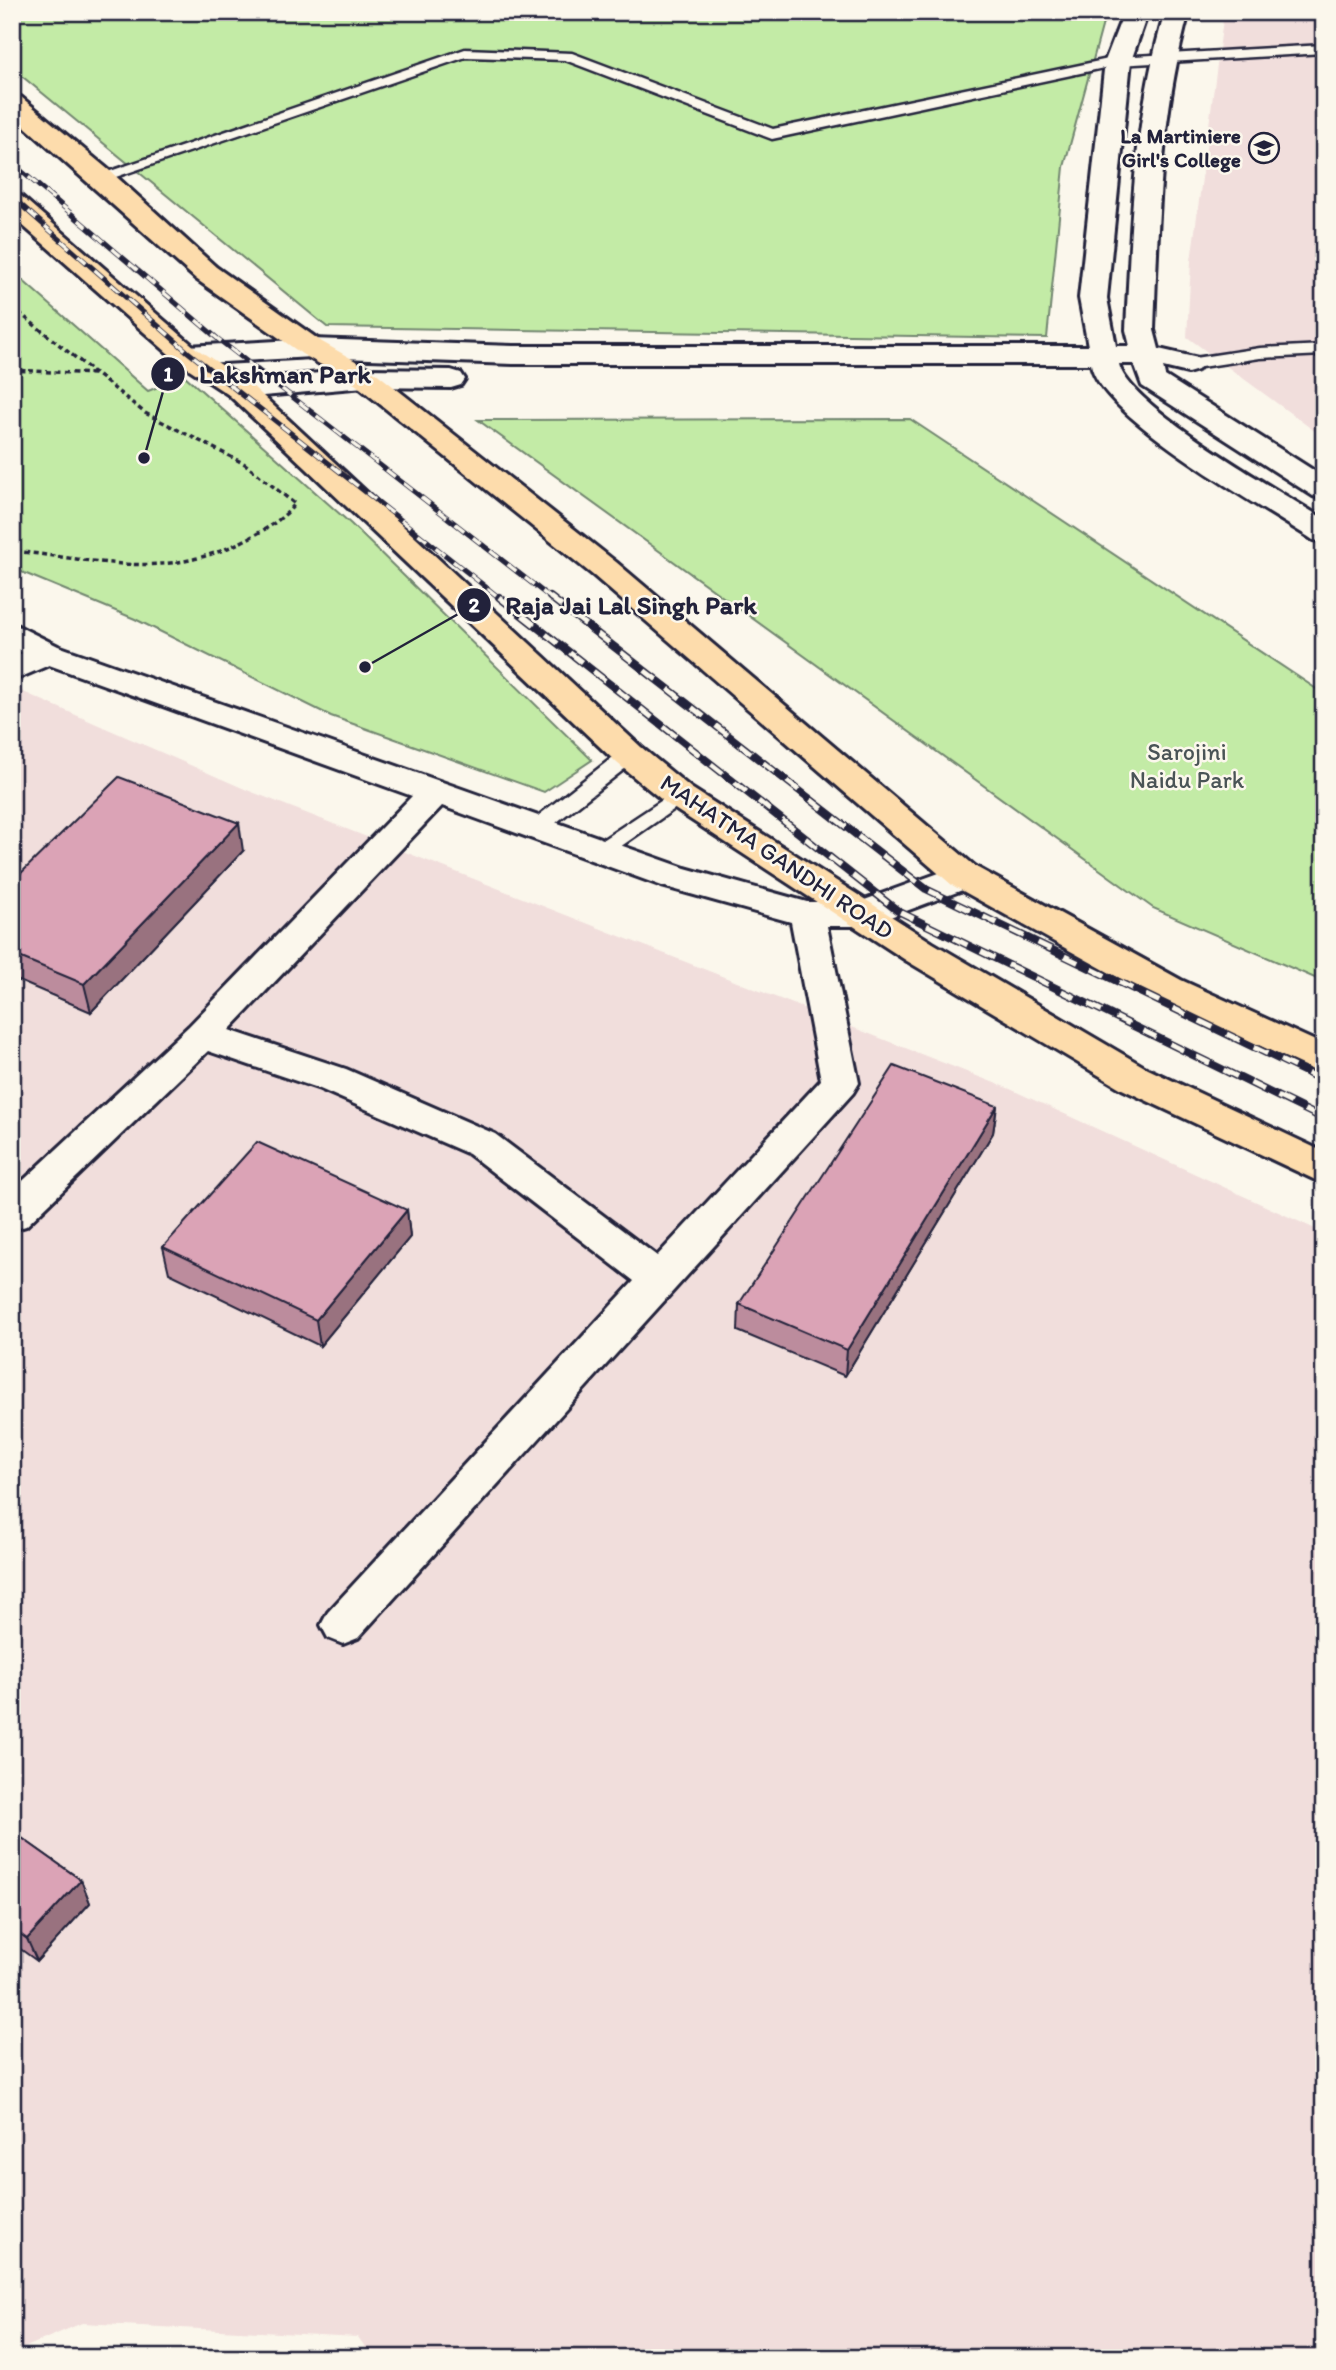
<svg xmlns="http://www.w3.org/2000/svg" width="1336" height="2370" viewBox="0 0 1336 2370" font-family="Itim,sans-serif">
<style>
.built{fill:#f1dedc}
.green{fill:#c3eba6;stroke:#728670;stroke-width:2}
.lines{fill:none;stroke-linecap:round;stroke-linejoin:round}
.service-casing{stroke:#22223b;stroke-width:5}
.minor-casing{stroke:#22223b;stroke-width:6}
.tertiary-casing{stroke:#22223b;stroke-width:6}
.primary-casing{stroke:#22223b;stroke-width:6}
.path{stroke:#22223b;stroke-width:3.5;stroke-dasharray:5 3.5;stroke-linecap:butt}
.service{fill:#fbf7ec;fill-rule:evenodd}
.minor{fill:#fbf7ec;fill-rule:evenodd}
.tertiary{fill:#fbf7ec;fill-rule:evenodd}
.primary{fill:#fddcac;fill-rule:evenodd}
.rail-far1-casing{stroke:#22223b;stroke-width:5}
.rail-casing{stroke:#22223b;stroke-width:8}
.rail-far1{stroke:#fbf7ec;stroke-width:3.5;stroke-dasharray:11;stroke-linecap:butt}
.rail{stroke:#fbf7ec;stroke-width:5;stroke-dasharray:15;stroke-linecap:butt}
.wall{fill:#bc8c9d;stroke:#22223b;stroke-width:2}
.shaded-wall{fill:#99727f;stroke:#22223b;stroke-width:2}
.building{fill:#dba3b6;stroke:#22223b;stroke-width:2}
.labels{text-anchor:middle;stroke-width:5;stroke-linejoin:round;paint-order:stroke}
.far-poi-label{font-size:21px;font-weight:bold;fill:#22223b;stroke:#fbf7ec;text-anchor:end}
.park-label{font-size:24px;fill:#4a5456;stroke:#fbf7ec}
.street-label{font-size:24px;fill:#22223b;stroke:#fbf7ec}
.leader{fill:none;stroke:#22223b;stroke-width:2.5}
.callout-dot{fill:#22223b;stroke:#fbf7ec;stroke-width:2.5}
.mark-label{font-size:21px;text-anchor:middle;font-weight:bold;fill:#fff}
.callout-label{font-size:26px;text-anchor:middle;font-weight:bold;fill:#22223b;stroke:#fbf7ec;stroke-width:5;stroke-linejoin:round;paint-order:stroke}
</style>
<rect width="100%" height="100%" fill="#fbf7ec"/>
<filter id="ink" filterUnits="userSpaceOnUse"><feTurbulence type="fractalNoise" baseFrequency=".0143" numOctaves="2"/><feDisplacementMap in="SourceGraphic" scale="14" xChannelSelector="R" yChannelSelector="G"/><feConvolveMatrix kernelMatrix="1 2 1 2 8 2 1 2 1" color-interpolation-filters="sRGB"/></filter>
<g filter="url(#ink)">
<g class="built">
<path d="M1224,12H1324V438L1187,337L1191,261Z"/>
<path d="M12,687L247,790L1010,1089L1324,1233V2358H373L358,2337L82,2323L12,2353Z"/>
</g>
<g class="green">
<path d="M12,12H1106L1064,167L1047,338L327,327L12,68Z"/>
<path d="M12,271L148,391L185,376L351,524L592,760L544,792L331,716L135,619L12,568Z"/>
<path d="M910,419L1324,694V982L1153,908L478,420Z"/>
</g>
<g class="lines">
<g class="service-casing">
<g id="service">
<path d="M1324,45V53L1118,65L772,139L565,60L466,57L107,180L101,182L93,177L465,49L572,53L773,129L1118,57Z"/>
<path d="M1324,345V355L1260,358L1188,369L1180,364L1188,359L1260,348Z"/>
<path d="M629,748L636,750L639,755L636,760L543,833H529L526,828L529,823L622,750Z"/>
<path d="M679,789L689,796L686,801L607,856H593L590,851L593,846Z"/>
</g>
</g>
<g class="minor-casing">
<path id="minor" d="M12,623L58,646L685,868L807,902H859L964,864L976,867L981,876L976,885L874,923L862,926H827L859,1083L853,1093L358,1638L343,1644L328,1638L321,1625L328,1612L634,1281L469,1154L320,1089L208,1051L26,1226L12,1230V1191L189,1026L412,796L49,665L12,681V658L22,653L12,647ZM442,806L662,886L791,922L821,1080L657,1256L495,1134L346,1069L229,1030Z"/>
</g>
<g class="tertiary-casing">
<g id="tertiary">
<path d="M1124,12H1148L1131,61L1107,298L1116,346H1130L1126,330C1131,222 1134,116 1165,12H1189C1160,116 1158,223 1154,330L1159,349L1198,358L1202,364L1198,370L1188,373L1163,367L1165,376L1324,477V499L1313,496L1142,386L1134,364H1119C1127,406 1283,493 1324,519V542L1313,540C1264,508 1100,417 1091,364H513L312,357L187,364L177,361L173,355L177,349L187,346L312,339L513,346H1088L1079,298L1105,61Z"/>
<path d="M365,369L451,370L461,373L465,379L461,385L451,388L365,387L239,398L229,395L224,389L229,383L239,380Z"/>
</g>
</g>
<g class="primary-casing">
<g id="primary">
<path d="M12,94L21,97L110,171L216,267L322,342L375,372L616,562L976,867L1181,980L1324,1045V1075L1155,998L952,885L594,576L355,384L302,354L196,279L12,115Z"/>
<path d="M12,194L21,196L197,349L249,383L641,747L691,788L933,943L1148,1069L1324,1152V1184L1122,1089L907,961L667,804L617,763L229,395L177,361L12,216Z"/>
</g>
</g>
<g class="path">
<path d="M12,307L145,413L245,464L295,504C281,521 263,531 243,541C165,580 104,561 22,552L12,547"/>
<path d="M12,370L95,374"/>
</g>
<use href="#service" class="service"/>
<use href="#minor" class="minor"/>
<use href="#tertiary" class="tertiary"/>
<use href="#primary" class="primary"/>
<g class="rail-far1-casing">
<g id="rail-far1">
<path d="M12,163L218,339L552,599"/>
<path d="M12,197L188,352L501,599"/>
</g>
</g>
<g class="rail-casing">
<g id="rail">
<path d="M499,597L898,911L1324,1119"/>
<path d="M550,597L926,889L1324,1081"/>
</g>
</g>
<use href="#rail-far1" class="rail-far1"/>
<use href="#rail" class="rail"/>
</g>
<g class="wall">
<path d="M364,12H632L466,17Z"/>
<path d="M243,851L91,1012L12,978V882Z"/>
<path d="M997,1106L993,1133L845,1376L738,1331L739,1304Z"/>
<path d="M407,1210L410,1237L320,1346L169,1273L163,1247Z"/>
<path d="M12,1831L81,1880L90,1903L37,1961L12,1943Z"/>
</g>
<g class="shaded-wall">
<path d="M239,823L243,851L91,1012L84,984Z"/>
<path d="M997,1106L993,1133L845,1376L847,1350Z"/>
<path d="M407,1210L410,1237L320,1346L316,1320Z"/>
<path d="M81,1880L90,1903L37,1961L27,1939Z"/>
</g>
<g class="building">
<path d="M119,777L239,823L84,984L12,954V882Z"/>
<path d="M894,1066L997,1106L847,1350L739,1304Z"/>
<path d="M257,1142L407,1210L316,1320L163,1247Z"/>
<path d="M12,1831L81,1880L27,1939L12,1928Z"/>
</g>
</g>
<defs>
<g id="school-ring" transform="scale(1.575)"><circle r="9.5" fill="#fbf7ec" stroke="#22223b" stroke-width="1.5"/><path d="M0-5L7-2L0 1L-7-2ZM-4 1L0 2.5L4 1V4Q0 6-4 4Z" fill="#22223b"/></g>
</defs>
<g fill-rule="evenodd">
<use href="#school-ring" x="1264" y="148"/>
</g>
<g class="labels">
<g class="far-poi-label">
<text x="1241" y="143">La Martiniere<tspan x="1241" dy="24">Girl's College</tspan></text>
</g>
<g class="park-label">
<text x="1187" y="760">Sarojini<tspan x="1187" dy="28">Naidu Park</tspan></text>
</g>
<g class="street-label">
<text transform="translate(777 857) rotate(34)" y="8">MAHATMA GANDHI ROAD</text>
</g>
</g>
<path class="leader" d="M144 458L168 374M365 667L474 605"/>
<g class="callout-dot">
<circle cx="144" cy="458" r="7"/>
<circle cx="365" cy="667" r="7"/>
<circle cx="168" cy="374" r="18"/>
<circle cx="474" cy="605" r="18"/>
</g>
<g class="mark-label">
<text x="168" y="381">1</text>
<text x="474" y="612">2</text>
</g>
<g class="callout-label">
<text x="285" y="383">Lakshman Park</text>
<text x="631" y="614">Raja Jai Lal Singh Park</text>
</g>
<rect width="1336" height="2370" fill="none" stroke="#fbf7ec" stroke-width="42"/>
<rect x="21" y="21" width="1294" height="2328" fill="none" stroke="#22223b" stroke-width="2.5" filter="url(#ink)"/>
</svg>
